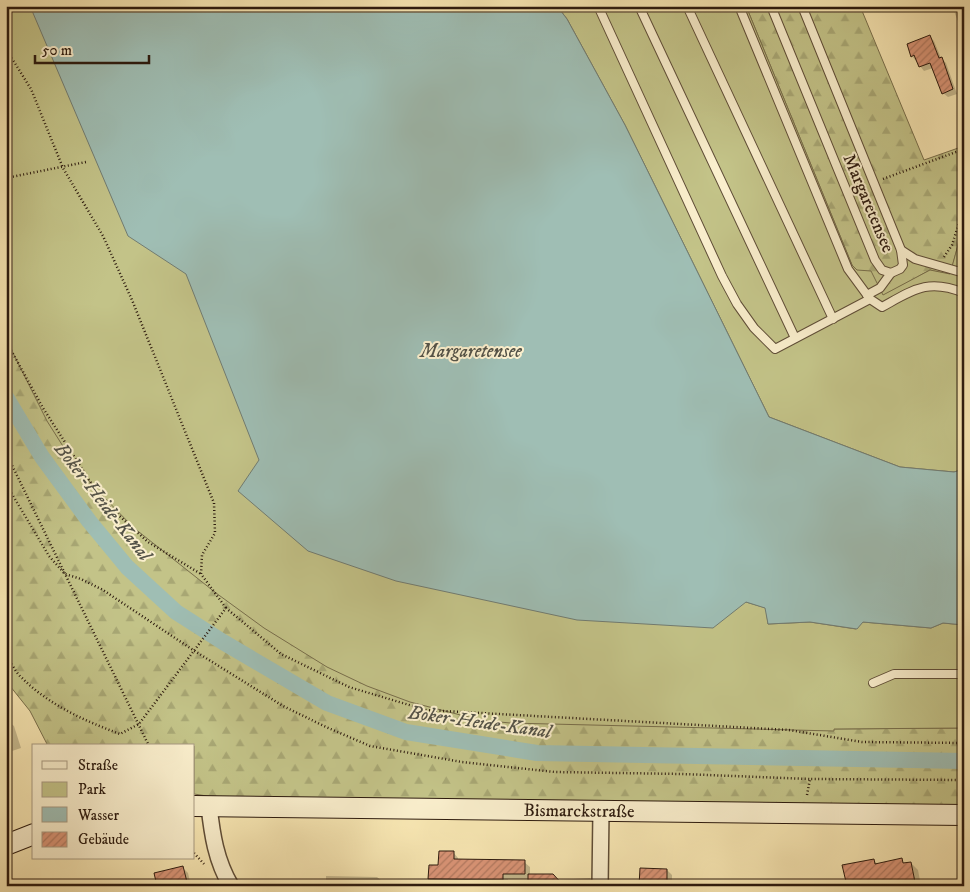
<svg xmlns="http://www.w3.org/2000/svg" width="970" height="892" viewBox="0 0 970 892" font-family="'IM FELL DW Pica',serif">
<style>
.forest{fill:url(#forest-firs);stroke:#786e4b}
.park{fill:#c3c388;stroke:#786e4b}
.water{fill:#9fbeb4;stroke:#717c72}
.shadow{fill:#0003}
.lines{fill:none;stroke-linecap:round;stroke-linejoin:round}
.canal{stroke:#9fbeb4;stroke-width:16}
.building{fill:url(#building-hatch);stroke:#2c1a0e}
.service-casing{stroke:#5f4d37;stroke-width:10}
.minor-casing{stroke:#5f4d37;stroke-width:18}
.secondary-casing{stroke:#2c1a0e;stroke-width:22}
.path{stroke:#2c1a0e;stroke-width:2.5;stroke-dasharray:1 2.5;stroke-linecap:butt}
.service{stroke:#faefcd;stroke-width:8}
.minor{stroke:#faefcd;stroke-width:15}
.secondary{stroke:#faefcd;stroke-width:20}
.labels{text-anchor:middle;stroke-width:4;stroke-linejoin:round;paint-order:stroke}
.street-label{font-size:18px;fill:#2c1a0e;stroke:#faefcd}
.water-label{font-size:19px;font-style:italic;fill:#545348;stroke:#faefcd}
</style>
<defs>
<pattern id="forest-firs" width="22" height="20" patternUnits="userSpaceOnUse" patternTransform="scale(1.25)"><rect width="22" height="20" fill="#c3c388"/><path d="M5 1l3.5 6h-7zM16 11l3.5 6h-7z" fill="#a8a774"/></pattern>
<pattern id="building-hatch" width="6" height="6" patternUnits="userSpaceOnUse" patternTransform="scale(1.25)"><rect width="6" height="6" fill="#da9577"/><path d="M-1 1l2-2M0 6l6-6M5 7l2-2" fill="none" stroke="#b17960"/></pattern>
</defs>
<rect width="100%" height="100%" fill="#f7e6b2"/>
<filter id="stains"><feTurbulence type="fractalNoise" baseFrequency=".004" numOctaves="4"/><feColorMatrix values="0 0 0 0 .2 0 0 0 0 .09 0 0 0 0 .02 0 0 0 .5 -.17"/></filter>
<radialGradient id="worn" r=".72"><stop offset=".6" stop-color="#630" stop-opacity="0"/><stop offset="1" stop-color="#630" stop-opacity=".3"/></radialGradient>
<g class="forest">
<path d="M6,6H30L824,729L964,728V809L220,798L194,794V746H48L30,711L6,681Z"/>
<path d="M746,6H860L924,160L964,146V223L950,275L930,270L883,296L852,265Z"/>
</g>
<g class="park">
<path d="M6,6H118L746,602L766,608L768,624L810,622L856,629L863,622L931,628L943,623L964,625V728L834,729V731L510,723L480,720L410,702L367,686L327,667L264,628L216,593L134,528L94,487L66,451L47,421L6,339Z"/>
<path d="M557,6H746L852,265L857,270L871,271L883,295L930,270L950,274L964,223V469L954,472L900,467L769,417L625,125L567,19Z"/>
</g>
<path class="water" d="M30,6H557L567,19L625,125L769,417L900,467L954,472L964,469V625L943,623L931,628L863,622L857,629L810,622L768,624L765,608L746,602L713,628L577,620L396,581L308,551L238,491L259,460L186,274L128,236Z"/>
<g class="shadow">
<path d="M952,6H964V32L961,29Z"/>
<path d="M930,37L934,41L941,58L946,63L957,94L948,97L943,93L933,68L924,71L912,56Z"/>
<path d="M6,720L14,726L21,748L6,753Z"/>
<path d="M453,852L458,858V860L524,862L530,867V875L556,880L590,878L595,883V886H529V879H508V885L435,884L429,879Z"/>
<path d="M874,860L878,865L901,860L905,864L911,863L918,870L921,886H848Z"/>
<path d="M183,868L188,873L191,886H158Z"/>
<path d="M667,870L672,875V886H640Z"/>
<path d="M326,876L377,877L382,881V886H326Z"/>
<path d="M289,880H309L315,886H289Z"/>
</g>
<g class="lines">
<path class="canal" d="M6,397L42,457L89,521L127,567L176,612L223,642L327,703L406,732L537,753L964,761"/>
</g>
<g class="building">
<path d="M930,35L939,58L942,57L953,89L942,94L930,63L919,67L914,55L911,57L907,44Z"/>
<path d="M439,851H454V859L525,860V874H503V880L428,879L429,865H438Z"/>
<path d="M902,858L903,863L911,862L915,882L895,886H847L842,865L874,859L875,864Z"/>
<path d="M183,866L188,886H157L154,873Z"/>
<path d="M640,868L667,869V886H639Z"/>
<path d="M528,874H553L564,886H528Z"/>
</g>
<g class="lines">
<g class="service-casing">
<g id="service">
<path d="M598,6L722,276L737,304L754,328L775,349L870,299L882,307C913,290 928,278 964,293"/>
<path d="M639,6L795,338"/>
<path d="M687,6L833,319"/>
<path d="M739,6L848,269L870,299"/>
<path d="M771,6L875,260L882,270L891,273L900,269L903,265L901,250L802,6"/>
<path d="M901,250L915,259L964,273"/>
<path d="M867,295L880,288L891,273"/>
<path d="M873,683L894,674H964"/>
</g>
</g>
<g class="minor-casing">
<g id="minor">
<path d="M209,806C212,834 216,861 231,886"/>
<path d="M600,886L601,811"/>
</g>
</g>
<g class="secondary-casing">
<g id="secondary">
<path id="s1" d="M194,806L964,815"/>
<path d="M6,845L34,834"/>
</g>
</g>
<g class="path">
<path d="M6,49L31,89L63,168L103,236L132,300L214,503L215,533L202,555L201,574L226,608"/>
<path d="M6,178L86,162"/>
<path d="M883,179L964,149"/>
<path d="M944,257L952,245L964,207"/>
<path d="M6,341L43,408L102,500L148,542L201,574"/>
<path d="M6,453L149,746"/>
<path d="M6,484L49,556L65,574L81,579L103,590L193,650L283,706L326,727L370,746L462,762L555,772L682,774L810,779"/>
<path d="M6,655C11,662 15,672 22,678C49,705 85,721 120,734L139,724L226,608L281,654L349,687L426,710L789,730L862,742L964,743"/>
<path d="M807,795L810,779L964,780"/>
<path d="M194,853L204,864"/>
</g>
<use href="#service" class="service"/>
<use href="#minor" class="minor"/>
<use href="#secondary" class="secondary"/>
</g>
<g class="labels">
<g class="street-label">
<text transform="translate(869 203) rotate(67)" y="6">Margaretensee</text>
<text dy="6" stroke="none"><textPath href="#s1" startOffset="385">Bismarckstraße</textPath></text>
</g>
<g class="water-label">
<text x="471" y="357">Margaretensee</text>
<text transform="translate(104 501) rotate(52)" y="7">Boker-Heide-Kanal</text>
<text transform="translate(480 721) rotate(8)" y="7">Boker-Heide-Kanal</text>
</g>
</g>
<rect width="970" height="892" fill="none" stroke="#f7e6b2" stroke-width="25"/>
<rect x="8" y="8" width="955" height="877" fill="none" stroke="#2c1a0e" stroke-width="2.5"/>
<rect x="12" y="12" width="945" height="867" fill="none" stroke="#2c1a0e"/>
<rect x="32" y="744" width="162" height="115" fill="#faefcd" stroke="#a89a81"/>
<rect x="42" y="761" width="25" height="8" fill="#faefcd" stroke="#a89a81"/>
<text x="78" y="770" font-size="15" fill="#2c1a0e">Straße</text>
<rect x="42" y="782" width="25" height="15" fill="#c3c388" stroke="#a89a81"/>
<text x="78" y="794" font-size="15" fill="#2c1a0e">Park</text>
<rect x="42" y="807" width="25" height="15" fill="#9fbeb4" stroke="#a89a81"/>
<text x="78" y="820" font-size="15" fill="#2c1a0e">Wasser</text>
<rect x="42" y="832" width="25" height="15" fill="url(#building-hatch)" stroke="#a89a81"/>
<text x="78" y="844" font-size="15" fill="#2c1a0e">Gebäude</text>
<path d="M35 55v8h114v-8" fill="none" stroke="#2c1a0e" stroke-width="2.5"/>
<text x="42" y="55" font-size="15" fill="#2c1a0e" stroke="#faefcd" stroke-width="4" paint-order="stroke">50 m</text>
<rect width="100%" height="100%" filter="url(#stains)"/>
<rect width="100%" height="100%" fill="url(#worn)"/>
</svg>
